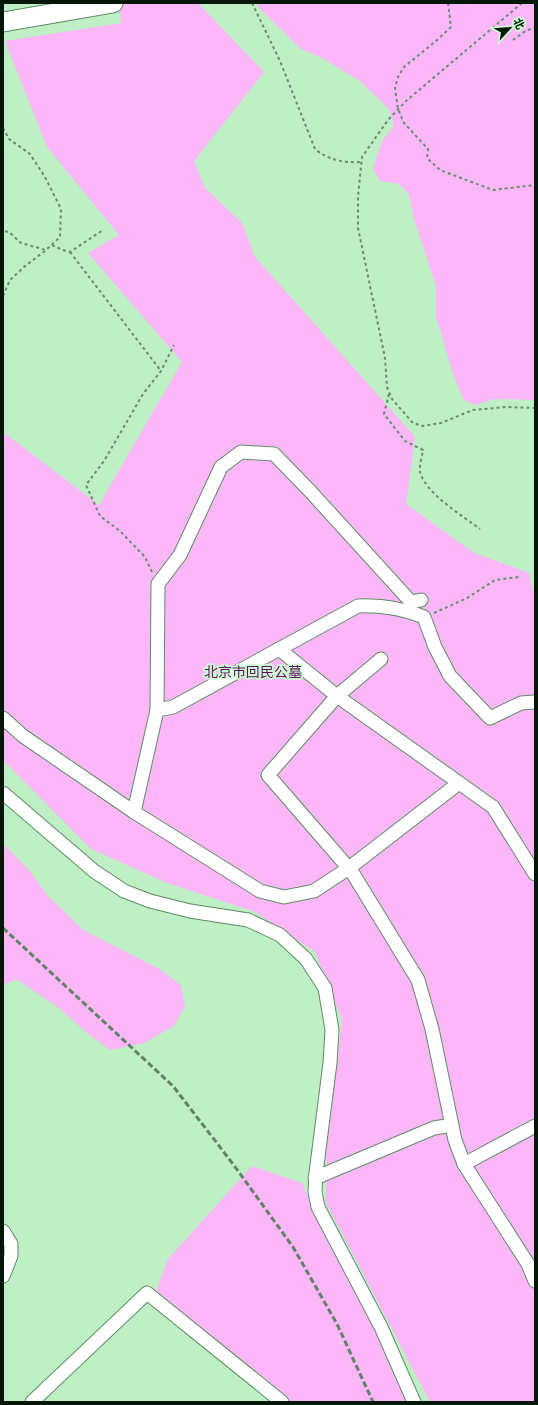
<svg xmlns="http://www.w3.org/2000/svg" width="538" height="1405" viewBox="0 0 538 1405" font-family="Helvetica,'Noto Sans SC',sans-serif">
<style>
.green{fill:#fbb7f7}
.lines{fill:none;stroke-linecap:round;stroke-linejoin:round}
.minor-casing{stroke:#5e8b65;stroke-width:15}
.highway-casing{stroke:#5e8b65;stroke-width:21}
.path{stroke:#698c6e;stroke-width:2;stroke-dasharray:3 3;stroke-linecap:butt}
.minor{stroke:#fff;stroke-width:13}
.highway{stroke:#fff;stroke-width:19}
.rail{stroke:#618266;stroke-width:3;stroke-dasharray:6 3;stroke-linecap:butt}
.labels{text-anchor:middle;stroke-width:3.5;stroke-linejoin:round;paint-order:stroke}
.park-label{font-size:14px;fill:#611160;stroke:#cbfdd2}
</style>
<rect width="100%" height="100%" fill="#beefc5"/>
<g class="green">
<path d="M119,3H198L264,72L194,161L205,188L242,223L255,257L415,437L406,504L474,553L529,573L535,598V1402H430L326,1203V1154L342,1020L315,952L255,912L167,883L91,849L3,760V432L99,505L182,362L88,253L119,235L47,147L5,41L121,23Z"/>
<path d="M257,3H535V400L494,399L475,405L464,400L454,377L436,317V286L414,219L409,194L399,184L380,181L373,169L382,141L394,126L389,109L360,81L322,58L301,49L259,8Z"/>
<path d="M3,844L28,869L47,895L83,930L159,969L181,985L185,1006L174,1026L144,1043L110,1050L87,1033L59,1008L16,979L3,985Z"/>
<path d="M252,1166L302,1183L316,1215L373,1326L406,1402H281L156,1291L168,1259Z"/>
</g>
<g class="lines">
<g class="minor-casing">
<g id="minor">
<path d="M421,600L411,602L310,491L274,454L241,452L221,467L180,555L158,584L157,710L173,707L358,606C379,605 404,609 424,617L435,647L450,676L490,718L521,703L535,702"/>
<path d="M279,649L337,696L493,807L535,874"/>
<path d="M381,659L337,696L268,775L352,872L418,980L432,1029L455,1140L464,1164L528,1264L535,1281"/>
<path d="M157,710L134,812L260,891L284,897L314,891L349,868L459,783"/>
<path d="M3,718L23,736L134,812"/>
<path d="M3,793L94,871L124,891L150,901L190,911L248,920L280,935L306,959L325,988L332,1030L330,1063L316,1173L315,1192L318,1207L381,1327L414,1402"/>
<path d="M464,1164L535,1126"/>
<path d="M315,1178L434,1128L452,1125"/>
<path d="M3,1231L11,1244V1256L3,1276"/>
<path d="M32,1402L147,1293L282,1402"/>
</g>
</g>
<g class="highway-casing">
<path id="highway" d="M3,22L113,3"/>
</g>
<g class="path">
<path d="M252,3L280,61L315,149C329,160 343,163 361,162"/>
<path d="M448,3L451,27L436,41L404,67L398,77L395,88L398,109L404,123L428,149L427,158L440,170L493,190L535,185"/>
<path d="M522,3L406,101L388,120L362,157L358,196V228L385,358L387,387L392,399L413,423L423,426L441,423L473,410L506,407L535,408"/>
<path d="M513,40L524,32L535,27"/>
<path d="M3,128L9,139L30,154L45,177L61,209L60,237L46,250L21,243L9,232L3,231"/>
<path d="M52,245L63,250L70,252L103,230"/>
<path d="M70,252L161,371"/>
<path d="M3,296L10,280L24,267L46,250"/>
<path d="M389,394L384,414L405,441L423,450C422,457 419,466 420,472C426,494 463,516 480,529"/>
<path d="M152,572L145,557L120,531L100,516L86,485L104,461L143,394L161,371L174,345"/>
<path d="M434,613L467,598L495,580L519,577"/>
</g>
<use href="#minor" class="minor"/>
<use href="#highway" class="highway"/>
<path class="rail" d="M3,928L173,1086L233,1164L293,1247L337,1324L373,1402"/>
</g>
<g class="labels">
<g class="park-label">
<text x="253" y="677">北京市回民公墓</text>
</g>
</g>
<rect width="538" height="1405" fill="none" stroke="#041607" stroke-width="8"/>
<g transform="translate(510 28) rotate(64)" stroke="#cbfdd2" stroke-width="3" paint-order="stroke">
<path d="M0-3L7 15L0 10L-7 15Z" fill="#041607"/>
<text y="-6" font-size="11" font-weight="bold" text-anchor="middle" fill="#041607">北</text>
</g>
</svg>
